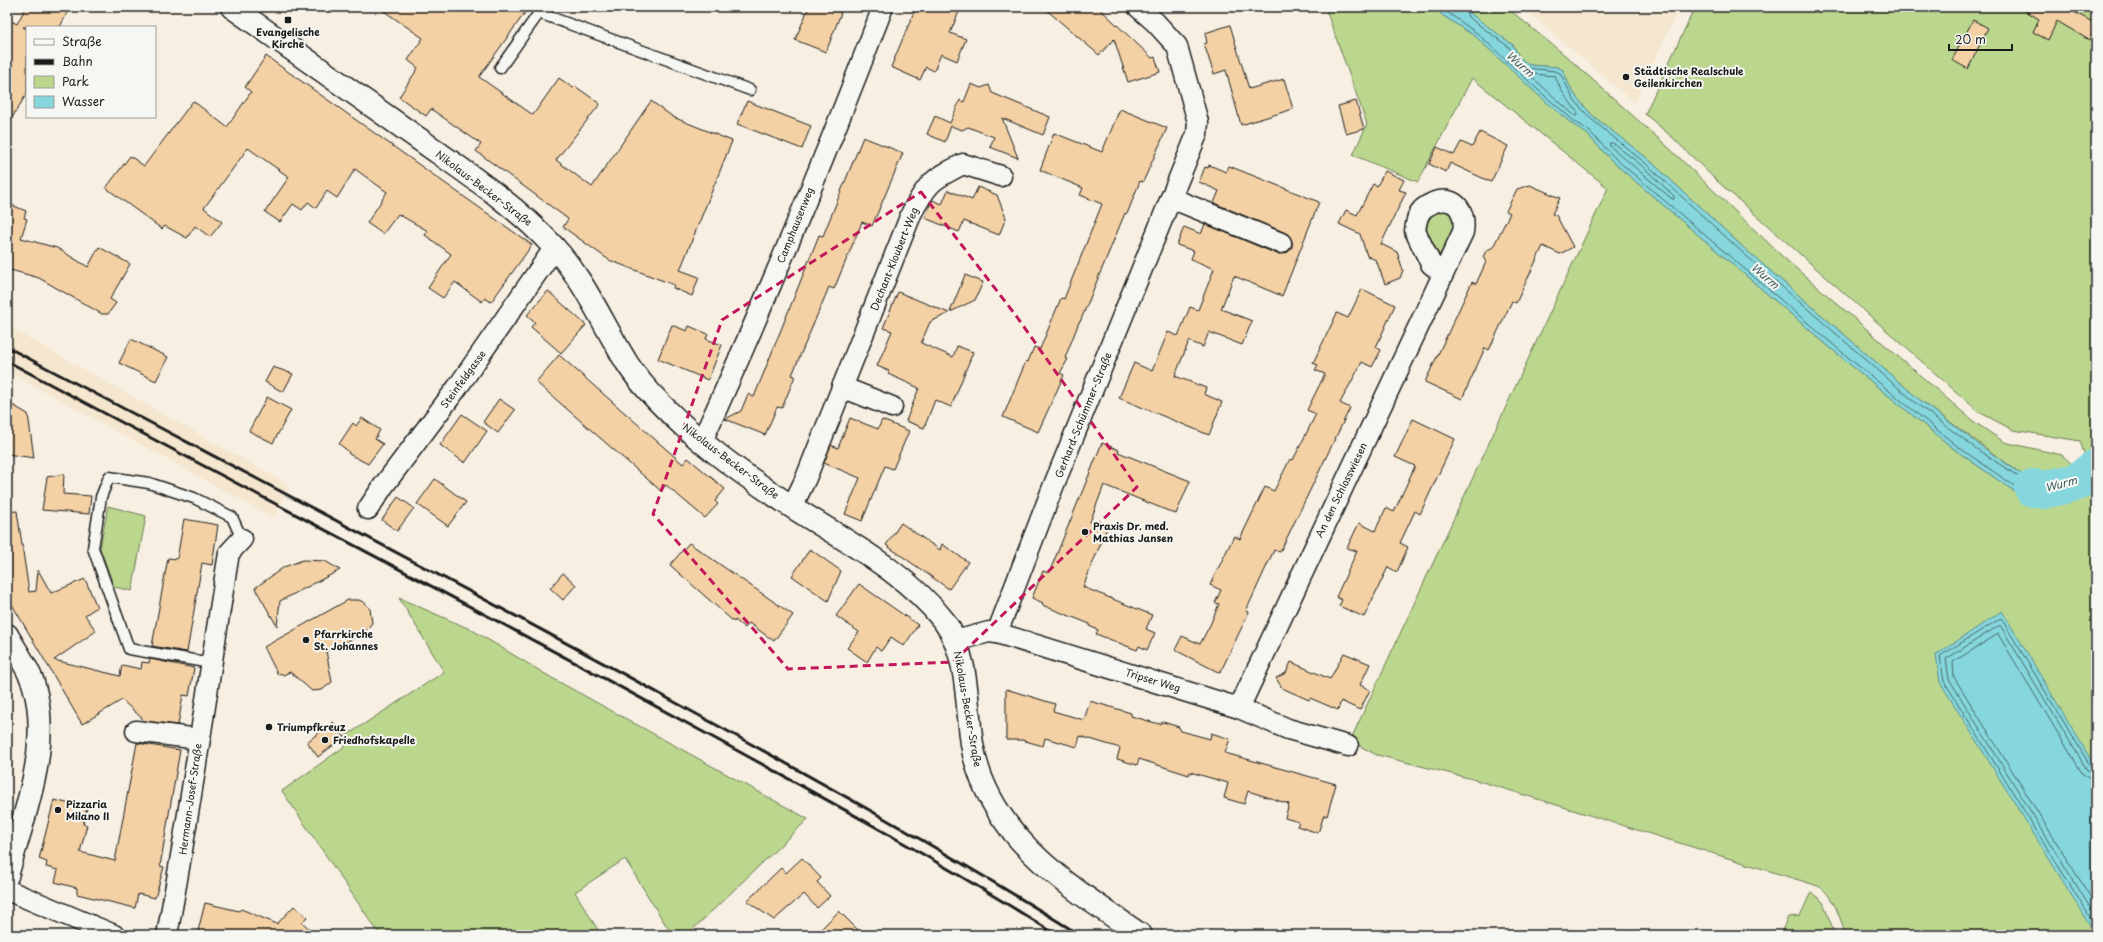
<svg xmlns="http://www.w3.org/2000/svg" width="2103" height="942" viewBox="0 0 2103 942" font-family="'Playpen Sans',sans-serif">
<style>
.built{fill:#f5e6cf}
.green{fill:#bbd78e;stroke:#6c7a55}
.water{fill:#86d7dd;stroke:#5c8c90}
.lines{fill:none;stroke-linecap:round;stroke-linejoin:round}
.shore{stroke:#466769;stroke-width:1}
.river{stroke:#86d7dd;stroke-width:38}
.building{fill:#f4d1a4;stroke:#1c1c1c}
.lane-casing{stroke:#1c1c1c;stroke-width:13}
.street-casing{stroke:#1c1c1c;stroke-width:23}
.secondary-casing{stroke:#1c1c1c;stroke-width:25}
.lane{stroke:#f6f6f2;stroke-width:10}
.street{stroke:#f6f6f2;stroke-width:20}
.secondary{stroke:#f6f6f2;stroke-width:22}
.rail{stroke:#1c1c1c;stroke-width:3}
.marked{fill:none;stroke:#c2185b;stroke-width:3;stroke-dasharray:8 5;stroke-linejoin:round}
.poi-dot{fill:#1c1c1c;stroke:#f6f6f2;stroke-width:1.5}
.labels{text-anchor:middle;stroke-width:4;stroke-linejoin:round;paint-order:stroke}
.poi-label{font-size:10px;font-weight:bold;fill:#1c1c1c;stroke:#f6f6f2;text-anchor:start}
.street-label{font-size:10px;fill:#1c1c1c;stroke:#f6f6f2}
.water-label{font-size:11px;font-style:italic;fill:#415d60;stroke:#f6f6f2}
</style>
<rect width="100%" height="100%" fill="#f6efe2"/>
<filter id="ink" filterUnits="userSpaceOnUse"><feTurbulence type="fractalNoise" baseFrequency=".025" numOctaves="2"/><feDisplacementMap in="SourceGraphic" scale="8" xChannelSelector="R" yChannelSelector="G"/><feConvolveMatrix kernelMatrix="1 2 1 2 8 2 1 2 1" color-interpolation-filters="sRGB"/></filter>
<g filter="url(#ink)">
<g class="built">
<path d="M1522,7H1679L1635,103Z"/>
<path d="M7,326L289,485L274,518L7,371Z"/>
</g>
<g class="green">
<path d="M1325,7H1434L1442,15L1476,37L1536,93L1571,123L1587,134L1614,163L1847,362L1954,449L2008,487L2029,500L2055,499L2074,494L2089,486L2096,494V935H1845C1841,919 1833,894 1818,886L1476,780L1377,755L1350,741L1608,188L1472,78L1418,182L1353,155L1367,124Z"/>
<path d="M1468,7H1506L1566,56L1668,147L1783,257L1973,421L2004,442L2062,455L2075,467C2054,480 2047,481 2024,476L1920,400L1745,249L1647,158L1593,116L1577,98L1569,85L1563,70L1557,67L1529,65L1519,57L1513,45L1470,14Z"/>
<path d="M1695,7H2096V447L2086,459L2080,441L2013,430L1979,412L1716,180L1673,138L1645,114Z"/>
<path d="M1445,210L1450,214L1454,224L1443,253L1439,254C1422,243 1421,213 1445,210Z"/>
<path d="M108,506L146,516L132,591L114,587L100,548Z"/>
<path d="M399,598L472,630L552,678L808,819L687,935H672L625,859L575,892L601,935H380L282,791L348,744L344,737L444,672Z"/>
<path d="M1811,892L1823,902L1835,935H1780L1788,917L1800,916Z"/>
</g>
<g class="water">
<path d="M1435,7H1468L1471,14L1513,45L1519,57L1529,65L1557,67L1563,70L1569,85L1577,98L1593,116L1647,158L1745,249L1920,400L1981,446L2024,476L2042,480L2058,478L2075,467L2089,486L2074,494L2055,499L2029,500L2008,487L1954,449L1847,362L1614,163L1587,134L1571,123L1536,93L1476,37L1442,15Z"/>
<path d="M2096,447V473L2086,459Z"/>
<path d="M2002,611L2096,768V935L1940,682L1936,655Z"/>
</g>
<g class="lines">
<g class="shore">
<path d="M1440,7L1478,34L1538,90L1573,120L1589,131L1617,160L1850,359L1957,446L2010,483L2031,496L2055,495L2073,490L2081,485L2073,473L2059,481L2043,484L2022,479L1978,450L1917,404L1742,252L1644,162L1591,119L1574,100L1560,73L1555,71L1527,68L1516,60L1509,47L1468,17L1465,7"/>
<path d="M1533,74L1555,76L1561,90L1578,113V115L1575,116L1532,77Z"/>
<path d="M1610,143H1613L1641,165L1674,196V199H1672L1610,146Z"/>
<path d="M2096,769L2091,767L2001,618L1940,656L1944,681L2096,927"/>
<path d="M2096,774L2087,770L2000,625L1946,659L1949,679L2096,917"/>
<path d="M2096,780L2088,778L2082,773L1998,634L1953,662L1954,677L2096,906"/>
</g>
<path class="river" d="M2033,488L2043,490L2077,482L2096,468"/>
</g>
<g class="building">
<path d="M26,7H70L60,27H23L27,29V93L7,126V19L17,24Z"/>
<path d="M378,7H529L479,77L533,115L559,78L573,88L575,86L600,104L556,160L592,187L651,101L673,117L732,141L680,270L699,277L692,296L673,288L674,285L609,260L563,227L568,219L476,151L481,144L431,109L426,116L399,97L418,68L408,60L423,38Z"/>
<path d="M809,7H828L841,13L826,52L795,40Z"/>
<path d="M916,7H961L950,33L966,39L957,61L941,54L934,71L926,67L920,80L891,67Z"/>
<path d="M1043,7H1098L1152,58L1155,57L1160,72L1128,82L1114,39L1099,55Z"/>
<path d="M2019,7H2065L2096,24V28L2089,40L2057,21L2048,40L2033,32L2039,19Z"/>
<path d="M1973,20L1988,28L1968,69L1952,60Z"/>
<path d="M1230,25L1249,89L1284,79L1293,109L1241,125L1226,70L1214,74L1204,44L1207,43L1205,33Z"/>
<path d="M266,56L532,245L491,302L485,298L482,302L455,282L443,298L428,288L451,254L425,235L428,231L398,214L383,234L367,223L387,192L355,169L337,198L327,191L316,208L308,202L302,210L293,204L280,222L265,212L289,177L248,148L204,208L222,222L210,237L195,226L187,238L165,226L162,229L106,188L130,156L144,166L193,101L227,127L251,92L245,87Z"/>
<path d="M971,84L981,88L989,85L992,93L1050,117L1043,135L1002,118L1018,158L990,147L994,137L968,127L962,130L951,126L945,142L927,134L935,116L950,123L960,100L964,102Z"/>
<path d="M747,101L811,126L802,149L737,124Z"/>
<path d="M1356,101L1364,129L1346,134L1338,106Z"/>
<path d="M1120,109L1167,128L1143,182L1140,181L1127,214L1125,213L1080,322H1079L1065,358L1068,359L1060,373L1064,375L1038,432L1003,417L1026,361L1028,362L1034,347L1040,349L1061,298L1064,299L1102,204L1080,195L1083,188L1040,170L1054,133L1102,152Z"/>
<path d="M1480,132L1508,146L1491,182L1450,163L1446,172L1429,164L1437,147L1454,155L1461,142L1472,147Z"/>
<path d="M863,137L903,153L872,226L862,222L834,289L829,287L792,375L795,376L782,408L777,407L765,435L725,419L741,411L748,394L754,397L819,235L823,236Z"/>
<path d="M1209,165L1226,172L1229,166L1319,202L1282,296L1234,276L1221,309L1252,321L1242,345L1209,332L1203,347L1189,341L1175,376L1206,388L1204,394L1222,402L1209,435L1119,398L1134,363L1152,371L1168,332L1178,336L1190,307L1198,310L1214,269L1191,259L1194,251L1177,245L1184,227L1201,234L1205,224L1277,254L1288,252L1292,247V241L1286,233L1214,203L1219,191L1199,182L1205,167L1208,168Z"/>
<path d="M1385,171L1404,180L1399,190L1406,192L1381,244L1397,252L1403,270L1400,278L1385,284L1376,260L1367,256L1360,234L1339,224L1346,210L1357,215L1373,184L1377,186Z"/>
<path d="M1530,185L1560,198L1552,214L1556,215L1573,247L1560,254L1543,246L1516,303L1512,301L1489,350L1485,348L1462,399L1425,382L1472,282L1476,284L1486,262L1483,257L1486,251L1493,247L1510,213L1506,211L1517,189Z"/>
<path d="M978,187L997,195L1006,218L999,235L964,221L959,232L925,218L932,200L942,204L948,190L972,200Z"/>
<path d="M7,203L26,211L24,218L27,219L21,238L57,248L88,267L99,247L130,264L110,299L116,303L108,314H102L39,278L7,269Z"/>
<path d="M965,275L983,282L975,300L950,312Z"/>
<path d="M1362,289L1395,305L1376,347L1381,350L1372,367L1362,362L1340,403L1350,408L1280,552L1274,550L1246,611L1249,612L1220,673L1175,650L1182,636L1200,644L1210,625L1219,604L1215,603L1221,590L1210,585L1234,536L1240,539L1265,487L1274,491L1290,459L1293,460L1316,414L1307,410L1325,374L1315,370L1318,365L1313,363L1337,313L1348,318Z"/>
<path d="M548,291L586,325L561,353L531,327L535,322L527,315Z"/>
<path d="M898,292L949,313L930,322L921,343L953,357L957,346L973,352L951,407L935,400L924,428L906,421L919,388L888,374L889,371L877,366L892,331L883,328Z"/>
<path d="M672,325L687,331L689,326L708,334L706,339L722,345L708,380L658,359Z"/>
<path d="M131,339L168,357L156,381L119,363Z"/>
<path d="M559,355L683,464L688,458L725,489L715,501L718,504L705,518L666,485L661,491L536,382Z"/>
<path d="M273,367L293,374L283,392L265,382Z"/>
<path d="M267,397L291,410L273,443L249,431Z"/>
<path d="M499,399L515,410L498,433L483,422Z"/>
<path d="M7,402L28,414L34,458L7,454Z"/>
<path d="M462,414L487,431L465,463L440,445Z"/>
<path d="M362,418L380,430L375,439L383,444L368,464L349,454L348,451L339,444L353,423L356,426Z"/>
<path d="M850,418L878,429L882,420L909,431L893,469L885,466L862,521L845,514L860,478L824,463L831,445L838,448Z"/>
<path d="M1413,419L1455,439L1420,514L1415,511L1400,543L1408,547L1397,572L1388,567L1364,617L1339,606L1342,600L1336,597L1357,551L1347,548L1359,523L1375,531L1386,508L1394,512L1415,466L1395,457Z"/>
<path d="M1102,443L1119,450L1118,452L1190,481L1176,514L1104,485L1090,522L1107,528L1083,587L1152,615L1146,629L1155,633L1147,650L1139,646L1137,650L1096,634L1098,630L1089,626L1090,624L1042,605L1043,603L1032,598L1043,571L1049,573Z"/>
<path d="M64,474L63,494L91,496L89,514L42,510L47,477Z"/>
<path d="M435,479L466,502L448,526L417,504Z"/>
<path d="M398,497L414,508L397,531L382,520Z"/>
<path d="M17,511L29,592L36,591L38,570L51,593L85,579L97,607L85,615L96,631L54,660L120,676L122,665L141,669L142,662L149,663L150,659L194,668L189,696L183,695L178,725L145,721L122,700L82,724L7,596V512Z"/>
<path d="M184,519L218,525L212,565L202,563L187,652L152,646L168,558L177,559Z"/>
<path d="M901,523L940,550L942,544L968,562L949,589L886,545Z"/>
<path d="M689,543L793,615L774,641L749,623L745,628L735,620L734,622L670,565Z"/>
<path d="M810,549L841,571L828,601L792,576Z"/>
<path d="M303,560L325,561L340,570L280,601L277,626L255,588L284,567Z"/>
<path d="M563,573L576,585L563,600L550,588Z"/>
<path d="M859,584L918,625L904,646L891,637L881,651L876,647L867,662L847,648L859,632L836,616Z"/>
<path d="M348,600H359L365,603L370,609L372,623L363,634L326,651L332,682L322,690L312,691L290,672L283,675L281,673L278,675L264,647Z"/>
<path d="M1344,653L1370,664L1360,685L1370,690L1360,710L1341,701L1338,710L1310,698L1309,700L1282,688L1276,678L1286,673L1291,662L1330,679Z"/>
<path d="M1006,689L1055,704L1053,711L1084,720L1090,701L1131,713V716L1159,724L1163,722L1179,727L1181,731L1210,739L1211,733L1230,739L1225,753L1336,784L1327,816L1324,815L1318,833L1297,826L1299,822L1285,818L1289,804L1248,791L1244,804L1224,798L1228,783L1190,772L1189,775L1139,759L1137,765L1117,759L1120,748L1080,736L1077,747L1045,738L1043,746L1022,740H1006Z"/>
<path d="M333,722L344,737L318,757L307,742Z"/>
<path d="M137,743L180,750L160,866L164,867L155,898L138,894L135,908L77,894V888L55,882L58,870L46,867L47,862L39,859L54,800L87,808L83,824L87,825L80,852L115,861Z"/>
<path d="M802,858L821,878L817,882L830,896L817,908L804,894L774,920L747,901L781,868L786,873Z"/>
<path d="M205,903L239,911L241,909L277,924L294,906L307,917L302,922L316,935H197Z"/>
<path d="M839,911L863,935H815Z"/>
</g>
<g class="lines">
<g class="lane-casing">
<g id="lane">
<path d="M500,68L539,13L750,90"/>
<path d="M211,663L129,649L93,548L101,497L109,477L149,483L194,498L232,517L242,539"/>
</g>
</g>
<g class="street-casing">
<g id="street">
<path d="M1171,198L1281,243"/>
<path d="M842,387L892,407"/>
<path d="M702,441C767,299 827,153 883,7"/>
<path d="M792,507L806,478L912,212C929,181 932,180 963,164L1001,176"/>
<path d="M368,509L384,485L457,388L555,247"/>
<path d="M997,633L1053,487L1197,134L1198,122L1177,46L1155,22L1138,7"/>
<path d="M955,641L989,632L997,633L1239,708L1288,729L1348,746"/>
<path d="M1239,708L1463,232C1466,213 1457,195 1435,202C1431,204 1425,206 1422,210C1417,215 1416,224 1415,231L1431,264L1442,273"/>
<path d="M136,731L199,739"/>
<path d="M7,890L114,935"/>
<path d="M167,935C191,808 208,681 229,553L242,539"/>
</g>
</g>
<g class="secondary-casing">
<g id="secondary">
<path d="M232,7C295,51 357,95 419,139C465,172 513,203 551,244C584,278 602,323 627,363C642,387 665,409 686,428C718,457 757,484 794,508C845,541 906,572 944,621C969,655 966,704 972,744C987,836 1070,887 1141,935"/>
<path d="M7,635C15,650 30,670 34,686C52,747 23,817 7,876"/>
</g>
</g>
<use href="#lane" class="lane"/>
<use href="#street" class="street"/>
<use href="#secondary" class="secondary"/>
<g class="rail">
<path d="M7,347C228,464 450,579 669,699C808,775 946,851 1080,935"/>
<path d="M7,361C231,482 458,598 681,720C808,789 935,858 1057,935"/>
</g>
</g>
</g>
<path class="marked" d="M921,192L1017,317L1137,487L953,662L788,669L653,514L722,320Z"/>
<g class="poi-dot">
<rect x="284" y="16" width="8" height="8" rx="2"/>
<circle cx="1626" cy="77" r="4"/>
<circle cx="1085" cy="532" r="4"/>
<circle cx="306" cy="640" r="4"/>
<circle cx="269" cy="727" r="4"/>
<circle cx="325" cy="740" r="4"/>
<circle cx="58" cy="810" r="4"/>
</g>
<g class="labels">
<g class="poi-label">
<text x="288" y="36" text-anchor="middle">Evangelische<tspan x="288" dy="12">Kirche</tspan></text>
<text x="1634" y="75">Städtische Realschule<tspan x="1634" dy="12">Geilenkirchen</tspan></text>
<text x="1093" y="530">Praxis Dr. med.<tspan x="1093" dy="12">Mathias Jansen</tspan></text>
<text x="314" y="638">Pfarrkirche<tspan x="314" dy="12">St. Johannes</tspan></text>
<text x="277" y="731">Triumpfkreuz</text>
<text x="333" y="744">Friedhofskapelle</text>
<text x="66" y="808">Pizzaria<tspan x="66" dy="12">Milano II</tspan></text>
</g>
<g class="street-label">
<text transform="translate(484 188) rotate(37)" y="4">Nikolaus-Becker-Straße</text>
<text transform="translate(795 225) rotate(-68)" y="4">Camphausenweg</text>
<text transform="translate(894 259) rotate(-68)" y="4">Dechant-Kloubert-Weg</text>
<text transform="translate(463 379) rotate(-54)" y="4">Steinfeldgasse</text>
<text transform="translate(1083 415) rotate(-68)" y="4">Gerhard-Schümmer-Straße</text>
<text transform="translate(731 461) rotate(37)" y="4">Nikolaus-Becker-Straße</text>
<text transform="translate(1341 490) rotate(-64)" y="4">An den Schlosswiesen</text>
<text transform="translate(1153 680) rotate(17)" y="4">Tripser Weg</text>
<text transform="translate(968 709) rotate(80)" y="4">Nikolaus-Becker-Straße</text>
<text transform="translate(190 799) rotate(-82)" y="4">Hermann-Josef-Straße</text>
</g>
<g class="water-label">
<text transform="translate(1520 64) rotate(41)" y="4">Wurm</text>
<text transform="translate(1765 276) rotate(41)" y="4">Wurm</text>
<text transform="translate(2061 484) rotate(-15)" y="4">Wurm</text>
</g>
</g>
<rect width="2103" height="942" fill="none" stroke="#f6f6f2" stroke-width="24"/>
<rect x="12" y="12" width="2079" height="918" fill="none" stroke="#1c1c1c" stroke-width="1.5" filter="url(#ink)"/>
<rect x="26" y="26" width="130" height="92" fill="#f6f6f2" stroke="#9f9f9c"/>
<rect x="34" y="39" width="20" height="6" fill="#f6f6f2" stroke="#9f9f9c"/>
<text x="62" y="46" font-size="12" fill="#1c1c1c">Straße</text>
<rect x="34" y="59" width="20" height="6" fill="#1c1c1c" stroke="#9f9f9c"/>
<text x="62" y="66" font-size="12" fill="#1c1c1c">Bahn</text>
<rect x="34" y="76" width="20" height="12" fill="#bbd78e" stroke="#9f9f9c"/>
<text x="62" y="86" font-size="12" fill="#1c1c1c">Park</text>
<rect x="34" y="96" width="20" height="12" fill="#86d7dd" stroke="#9f9f9c"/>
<text x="62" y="106" font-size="12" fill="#1c1c1c">Wasser</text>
<path d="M1949 44v6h63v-6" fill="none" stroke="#1c1c1c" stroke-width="2"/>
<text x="1955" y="44" font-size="12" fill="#1c1c1c" stroke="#f6f6f2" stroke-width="3" paint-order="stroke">20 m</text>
</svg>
